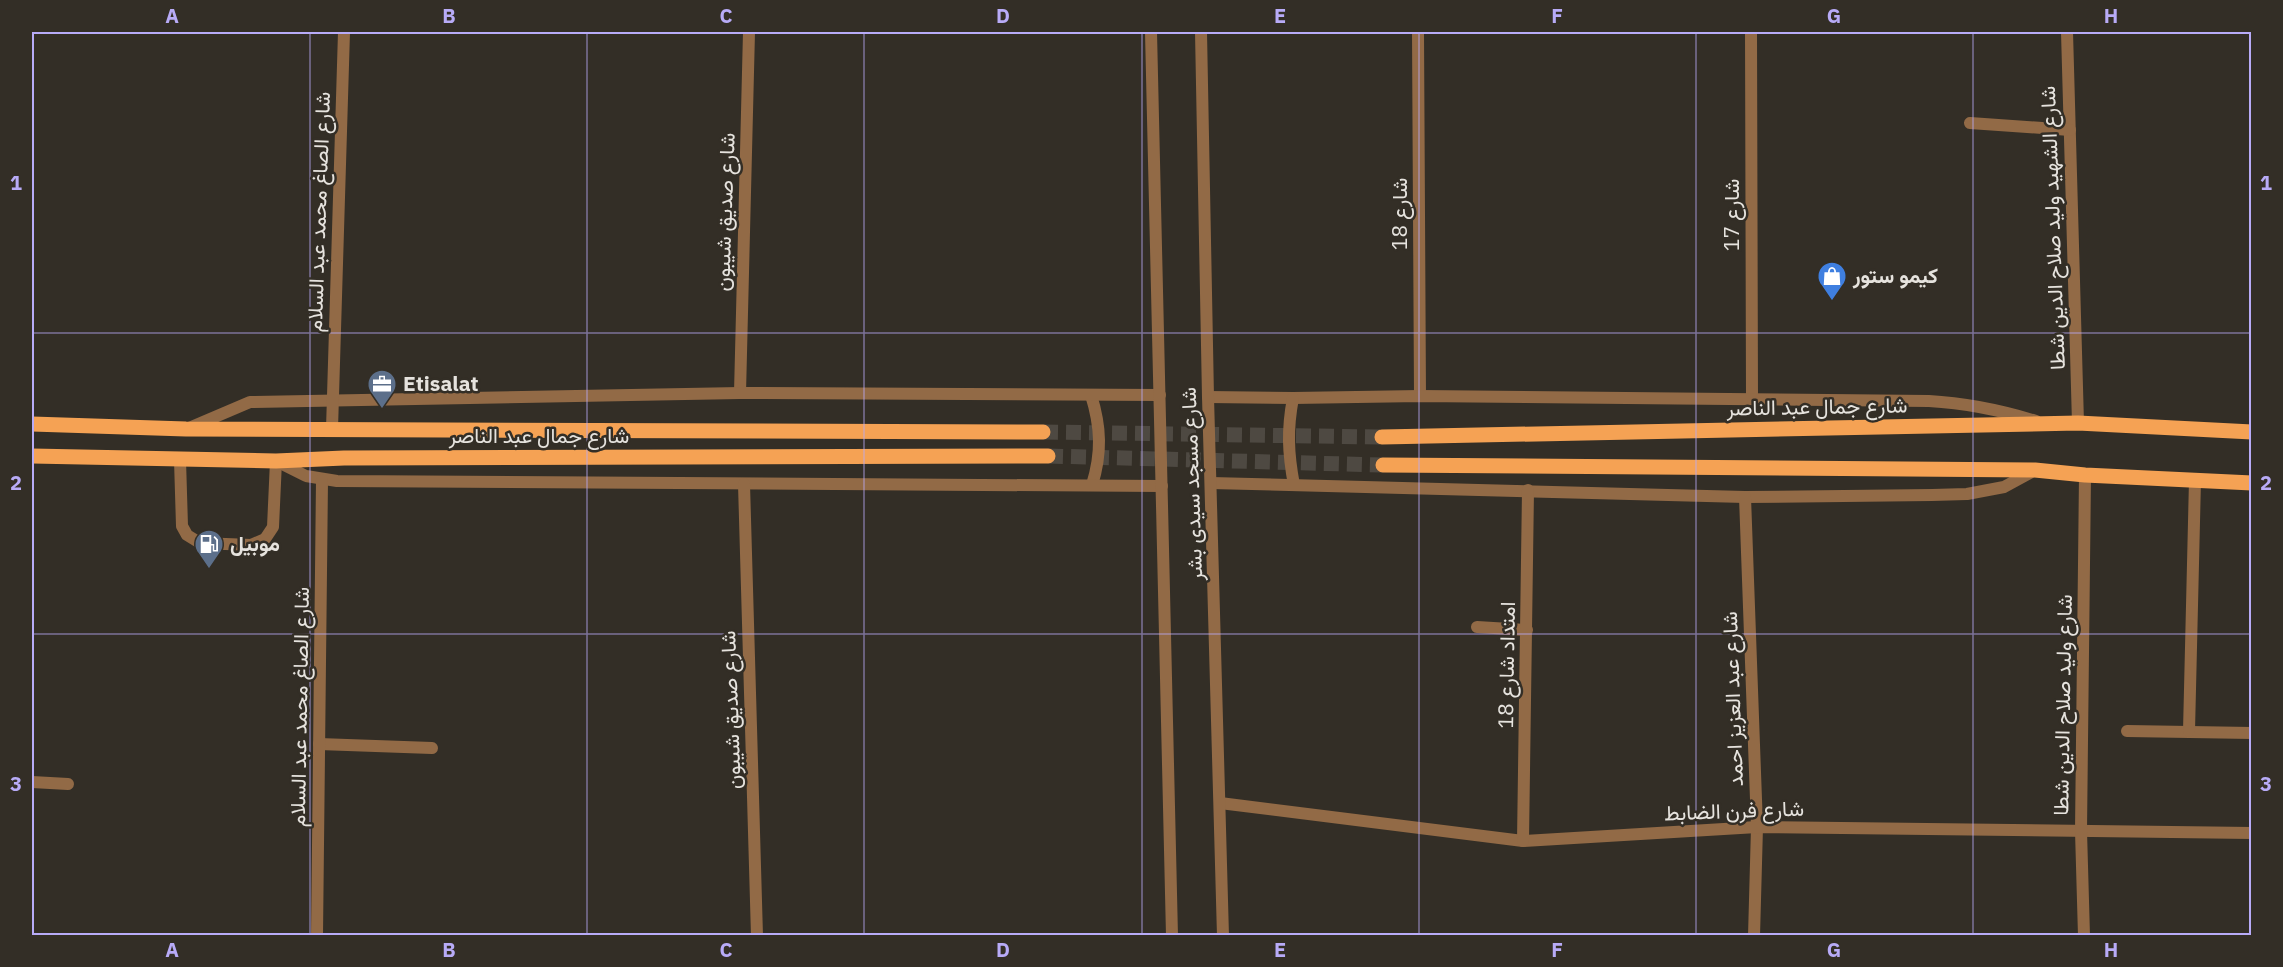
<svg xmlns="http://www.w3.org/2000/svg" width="2283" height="967" viewBox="0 0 2283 967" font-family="'IBM Plex Sans',Vazirmatn,sans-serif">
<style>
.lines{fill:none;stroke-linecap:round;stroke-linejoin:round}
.primary-tunnel{stroke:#4e4942;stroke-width:15;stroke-dasharray:15 8;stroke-linecap:butt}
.service{stroke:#926a46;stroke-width:12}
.minor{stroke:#926a46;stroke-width:12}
.tertiary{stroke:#926a46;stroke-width:12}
.primary{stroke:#f5a254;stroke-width:15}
.grid{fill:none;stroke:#b8abf7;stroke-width:1.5;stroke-opacity:0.55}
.labels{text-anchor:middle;stroke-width:5;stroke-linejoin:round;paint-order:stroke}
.street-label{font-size:21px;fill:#e6e3de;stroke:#332e26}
.poi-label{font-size:21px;font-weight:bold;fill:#e6e3de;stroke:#332e26;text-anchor:start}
.neatline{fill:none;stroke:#b8abf7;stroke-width:2}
.grid-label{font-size:20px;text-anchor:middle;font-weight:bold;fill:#b8abf7}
</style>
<rect width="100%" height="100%" fill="#332e26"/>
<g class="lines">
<g class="primary-tunnel">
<path d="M1043,432L1382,437"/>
<path d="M1048,456L1383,465"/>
</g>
<g class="service">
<path d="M180,460L182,526L187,535L200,543L251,545L265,539L273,527L276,461"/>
<path d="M2127,731L2252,733"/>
<path d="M2189,731L2195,480"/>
<path d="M319,744L432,748"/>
</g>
<g class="minor">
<path d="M1418,32L1420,396"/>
<path d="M1751,32L1752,398"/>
<path d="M2067,32L2078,423"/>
<path d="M1970,123L2070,130"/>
<path d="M740,393L749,32"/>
<path d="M1091,395C1101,427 1102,453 1092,485"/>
<path d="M1208,397L1293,398L1420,396L1929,401C1966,403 2000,410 2036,421"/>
<path d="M1293,398C1287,430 1288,453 1294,485"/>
<path d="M189,428L250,402L740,393L1160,395"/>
<path d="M332,429L344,32"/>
<path d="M276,461L306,476L337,481L1162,486"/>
<path d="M1211,483L1745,497L1932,495L1967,494L2004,487L2035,470"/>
<path d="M744,484L757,936"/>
<path d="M1745,497L1757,827L1754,936"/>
<path d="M1477,627L1527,630"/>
<path d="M32,782L68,784"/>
<path d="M1220,803L1523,841L1757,827L2252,833"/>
<path d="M1523,841L1528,490"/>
<path d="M317,936L322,480"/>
<path d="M2084,936L2081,831L2085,475"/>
</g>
<g class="tertiary">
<path d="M1151,32L1172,936"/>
<path d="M1201,32L1208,397L1223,936"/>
</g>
<g class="primary">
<path d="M32,424L186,429L1043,432"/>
<path d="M1382,437L2078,423L2252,432"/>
<path d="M32,456L276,461L344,458L1048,456"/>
<path d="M1383,465L2035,470L2085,475L2252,483"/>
</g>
</g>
<path class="grid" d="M310,32V936M587,32V936M864,32V936M1142,32V936M1419,32V936M1696,32V936M1973,32V936M32,333H2252M32,634H2252"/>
<defs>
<g id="shop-pin" transform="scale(1.5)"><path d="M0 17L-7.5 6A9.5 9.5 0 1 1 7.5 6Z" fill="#3f7fe0" stroke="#332e26"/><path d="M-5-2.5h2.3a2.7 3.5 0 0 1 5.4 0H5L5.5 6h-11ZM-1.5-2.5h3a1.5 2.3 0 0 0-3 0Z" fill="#fff"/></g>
<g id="office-pin" transform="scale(1.5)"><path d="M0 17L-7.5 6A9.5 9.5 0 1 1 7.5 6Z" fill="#5c6f8a" stroke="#332e26"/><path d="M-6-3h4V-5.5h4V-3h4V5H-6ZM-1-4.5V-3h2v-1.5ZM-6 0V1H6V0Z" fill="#fff"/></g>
<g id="fuel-pin" transform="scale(1.5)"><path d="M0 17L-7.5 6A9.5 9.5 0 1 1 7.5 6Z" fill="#5c6f8a" stroke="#332e26"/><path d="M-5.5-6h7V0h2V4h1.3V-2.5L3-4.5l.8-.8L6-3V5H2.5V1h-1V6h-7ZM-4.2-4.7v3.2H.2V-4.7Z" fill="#fff"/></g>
</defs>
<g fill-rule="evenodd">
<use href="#shop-pin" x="1832" y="276"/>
<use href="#office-pin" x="382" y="384"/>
<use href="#fuel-pin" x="209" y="544"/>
</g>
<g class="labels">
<g class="street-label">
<text transform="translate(319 212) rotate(-88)" y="7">شارع الصاغ محمد عبد السلام</text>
<text transform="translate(725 212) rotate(-88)" y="7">شارع صديق شيبون</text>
<text transform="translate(1400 214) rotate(-90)" y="7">شارع 18</text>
<text transform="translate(1732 215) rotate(-90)" y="7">شارع 17</text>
<text transform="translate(2053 228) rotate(-92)" y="7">شارع الشهيد وليد صلاح الدين شطا</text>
<text transform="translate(1817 407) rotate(-1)" y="7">شارع جمال عبد الناصر</text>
<text x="539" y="443">شارع جمال عبد الناصر</text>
<text transform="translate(1192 484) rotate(-92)" y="7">شارع مسجد سيدى بشر</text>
<text transform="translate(1507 665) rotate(-89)" y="7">امتداد شارع 18</text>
<text transform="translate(1733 699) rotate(-92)" y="7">شارع عبد العزيز احمد</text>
<text transform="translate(2063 705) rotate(-89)" y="7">شارع وليد صلاح الدين شطا</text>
<text transform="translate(300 707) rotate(-89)" y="7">شارع الصاغ محمد عبد السلام</text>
<text transform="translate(731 710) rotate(-92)" y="7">شارع صديق شيبون</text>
<text transform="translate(1734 811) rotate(-2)" y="7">شارع فرن الضابط</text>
</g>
<g class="poi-label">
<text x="1853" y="283">كيمو ستور</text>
<text x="403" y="391">Etisalat</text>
<text x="230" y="551">موبيل</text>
</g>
</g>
<rect width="2283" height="967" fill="none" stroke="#332e26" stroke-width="66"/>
<rect x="33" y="33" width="2217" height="901" class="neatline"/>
<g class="grid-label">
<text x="172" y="23">A</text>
<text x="449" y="23">B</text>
<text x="726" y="23">C</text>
<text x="1003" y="23">D</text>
<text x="1280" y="23">E</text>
<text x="1557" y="23">F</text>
<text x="1834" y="23">G</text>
<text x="2111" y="23">H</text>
<text x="16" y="190">1</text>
<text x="2266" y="190">1</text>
<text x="16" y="490">2</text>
<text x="2266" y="490">2</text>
<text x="16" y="791">3</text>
<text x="2266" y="791">3</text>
<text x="172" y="957">A</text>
<text x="449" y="957">B</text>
<text x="726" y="957">C</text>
<text x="1003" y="957">D</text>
<text x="1280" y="957">E</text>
<text x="1557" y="957">F</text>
<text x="1834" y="957">G</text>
<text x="2111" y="957">H</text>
</g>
</svg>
